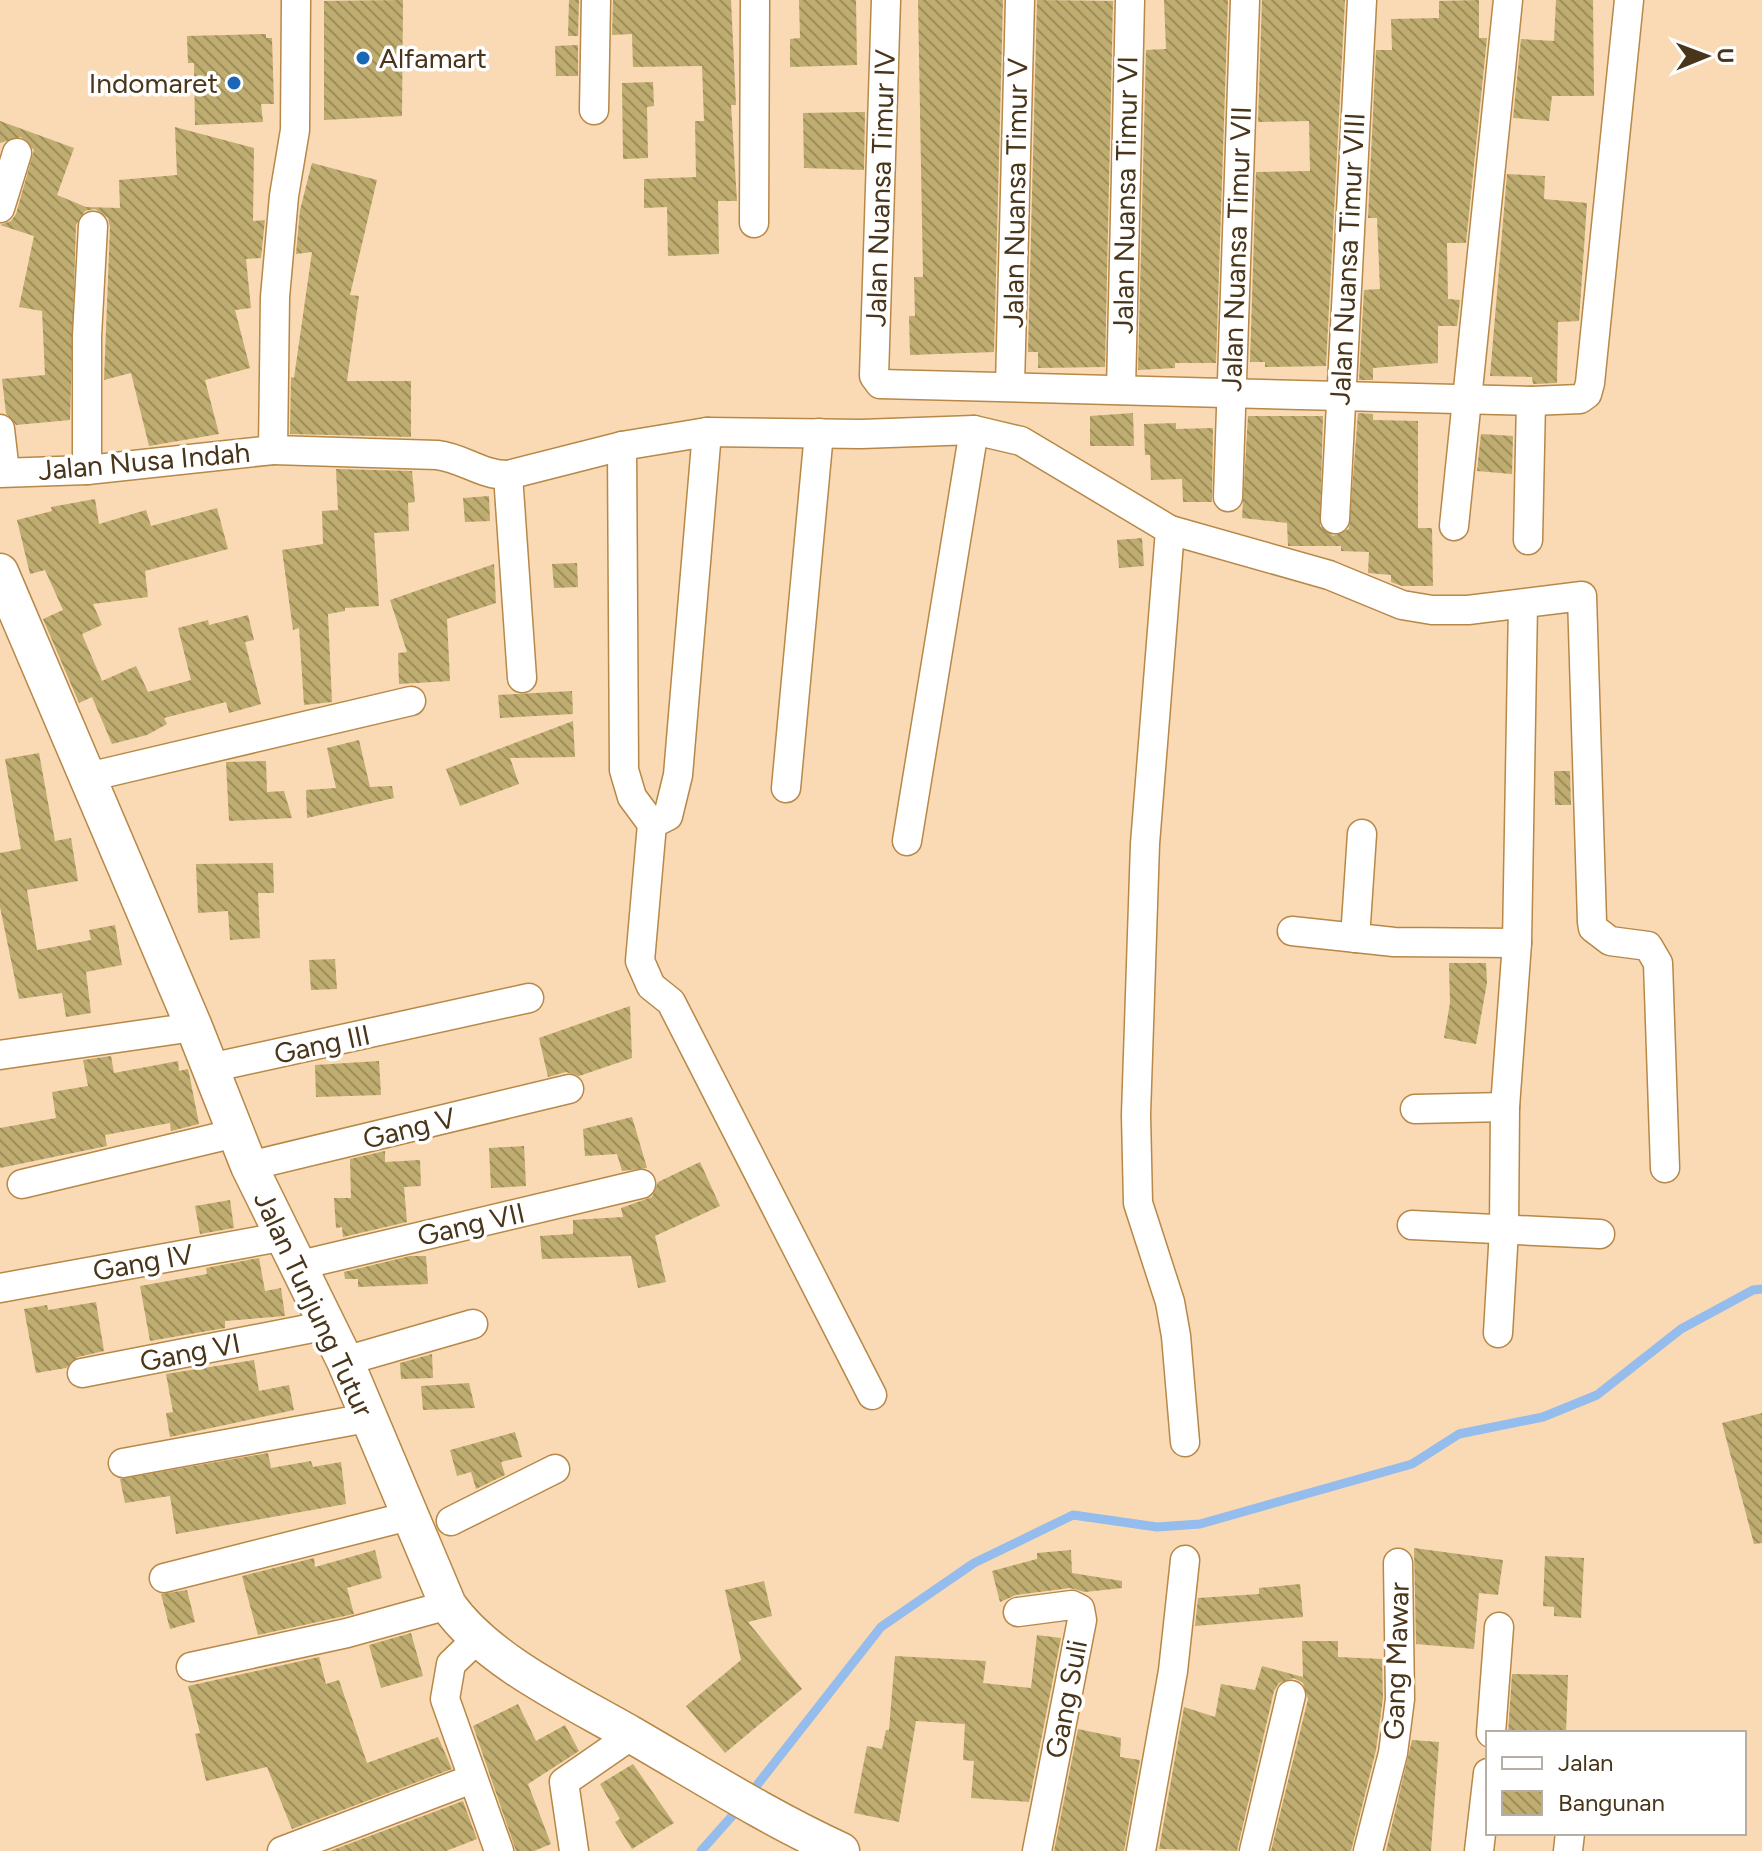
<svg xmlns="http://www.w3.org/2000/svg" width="1762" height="1851" viewBox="0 0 1762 1851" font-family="Figtree,sans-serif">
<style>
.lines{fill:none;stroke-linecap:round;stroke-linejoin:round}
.stream{stroke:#94bcec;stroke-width:9}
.building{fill:url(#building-back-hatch)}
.minor-casing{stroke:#b78847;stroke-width:31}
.tertiary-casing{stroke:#b78847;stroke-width:39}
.minor{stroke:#fff;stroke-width:28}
.tertiary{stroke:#fff;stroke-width:36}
.poi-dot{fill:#1967b6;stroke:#fff;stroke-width:3}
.labels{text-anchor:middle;stroke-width:7;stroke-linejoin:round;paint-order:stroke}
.poi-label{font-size:28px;fill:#49351a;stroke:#fff;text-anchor:start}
.street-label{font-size:28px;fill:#49351a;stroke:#fff}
</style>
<defs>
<pattern id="building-back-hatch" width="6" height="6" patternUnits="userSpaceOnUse" patternTransform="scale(2)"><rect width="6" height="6" fill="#beac70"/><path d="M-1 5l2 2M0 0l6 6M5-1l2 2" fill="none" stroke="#9c8d5b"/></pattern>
</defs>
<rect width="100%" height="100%" fill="#f9dab4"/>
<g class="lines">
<g class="stream">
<path d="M750,1794L881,1627L974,1563L1073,1515L1157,1527L1200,1524L1412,1464L1459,1434L1543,1417L1597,1395L1681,1329L1753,1290L1762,1289"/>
<path d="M701,1851L741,1806"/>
</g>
</g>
<g class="building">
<path d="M403,0L402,116L324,120V1Z"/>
<path d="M569,0H579L578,36H568Z"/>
<path d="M613,0H731L736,105H731L737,201H718L719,254L668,256L667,207L644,208V179L696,177L695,121H704L702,66L633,67L632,34L612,35Z"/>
<path d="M799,0H856L857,65L790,67V39L800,38Z"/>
<path d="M918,0H1003L994,352L910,355L909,316H915L914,277H923Z"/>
<path d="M1037,0L1113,1L1105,367L1038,368V352H1028Z"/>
<path d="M1164,0H1228L1216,363H1175V368L1138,370L1146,50L1166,49Z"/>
<path d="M1262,0H1345L1326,366L1265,367V362H1250L1256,172L1310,171L1309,121L1258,122Z"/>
<path d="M1479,0V38H1487L1466,243H1447L1448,299L1460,300L1457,326H1438V363L1373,368V380H1359L1364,290L1380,289L1377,218H1368L1376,50H1392L1391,19L1439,18V1Z"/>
<path d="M1556,0H1593L1594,96H1552L1549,121L1513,118L1521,39L1554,41Z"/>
<path d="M266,34V38H272L274,104H261L263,122L195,125L194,63H188L187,36Z"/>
<path d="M578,45V76H556L555,46Z"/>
<path d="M653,82L654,106L647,107L648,158L623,159L622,83Z"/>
<path d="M865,112L864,170L804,168L803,113Z"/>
<path d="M0,121L74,148L57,195L86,207L120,208L119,180L177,175L175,127L254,148L253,221L265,220L261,258L246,259L251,308L235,310L250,368L205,380L219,434L149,446L131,373L104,380L110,227L108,218L95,209L85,211L76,225L70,420L16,425L6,413L2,379L45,375L42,311L19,307L34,236L0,225L11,221L16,214L34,150L21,137L0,143Z"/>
<path d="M312,163L377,180L350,295L359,296L347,381H411V437L290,434L291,377L294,378L312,252L296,254L300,210Z"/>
<path d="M1507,174L1545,176L1544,199L1587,203L1579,321L1558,322L1557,383L1533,384L1532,377L1490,376Z"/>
<path d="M1133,413L1134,446H1090V416Z"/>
<path d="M1358,413L1373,414V420L1418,421V528H1432L1433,586H1402L1391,582V575L1368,573L1369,552L1341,551V546H1288L1287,523L1242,518L1248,416H1323L1320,526L1333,536L1349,529Z"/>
<path d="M1176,423V429L1213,428L1212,502H1183L1182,479L1151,480L1150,455H1145L1144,424Z"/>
<path d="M1481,434L1513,436L1512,474L1477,471Z"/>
<path d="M336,469L412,471L415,502L408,503L409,531L374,533L379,606L345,608V611L328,614L332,702L304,705L299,628L293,630L282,550L323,544L322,511L338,510Z"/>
<path d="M489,496L490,521L465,522L463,498Z"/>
<path d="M95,499L99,524L146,510L151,526L217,508L228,549L145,571L148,597L93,604L102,625L82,634L102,681L136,666L148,692L191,680L178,628L208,620L209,625L248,615L254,640L245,642L261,704L229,713L226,702L164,718L167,724L147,735L112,744L92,697L79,703L43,619L63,610L45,570L30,574L17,520L52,511L51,507Z"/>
<path d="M1142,538L1144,566L1119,568L1117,540Z"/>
<path d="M577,563L578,587L554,588L552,564Z"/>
<path d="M494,564L496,603L447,619L450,681L399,684L398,653L407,652L390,600Z"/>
<path d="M572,691L573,714L500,718L498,695Z"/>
<path d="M573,721L575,757L510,758L519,784L460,806L446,769Z"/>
<path d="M359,740L370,787L392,786L394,798L307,818L306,790L336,788L327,748Z"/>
<path d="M39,753L55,841L71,838L78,881L27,890L37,950L91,940L89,930L115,925L122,965L86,972L91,1013L66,1017L62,993L19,999L0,907V853L21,849L5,759Z"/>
<path d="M266,761L267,792L284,791L292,818L229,821L226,762Z"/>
<path d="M1554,771H1570L1571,805H1555Z"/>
<path d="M273,863L274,893H258L260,938L230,940L228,911L198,913L196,864Z"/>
<path d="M335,959L337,989L311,990L309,960Z"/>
<path d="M1449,963H1486L1487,983L1476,1044L1444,1038L1450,1003Z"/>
<path d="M630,1006L632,1058L579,1076L566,1072L548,1077L539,1038Z"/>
<path d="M111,1056L114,1073L178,1061L179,1071L188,1069L189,1073L199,1124L171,1131L170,1123L105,1135L107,1146L0,1168V1128L56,1118L52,1092L88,1086L83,1060Z"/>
<path d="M379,1061L381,1095L316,1097L315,1065Z"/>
<path d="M632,1117L647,1168L622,1171L617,1154L585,1156L583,1129Z"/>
<path d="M524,1146L526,1186L491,1188L489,1148Z"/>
<path d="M385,1151V1162L420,1160L421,1186L404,1187L407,1222L343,1237L342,1227L336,1228L334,1198H351L350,1159Z"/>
<path d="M700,1162L720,1206L655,1236L666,1282L638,1288L631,1256L542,1259L540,1236L573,1234V1220L623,1217L621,1208L652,1197L658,1182Z"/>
<path d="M230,1200L234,1228L200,1234L195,1206Z"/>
<path d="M410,1256H426L428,1284L358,1287V1279H345L344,1272Z"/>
<path d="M259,1258L265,1291L281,1288L285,1316L225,1321V1328L150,1341L140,1286L207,1274L206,1268Z"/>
<path d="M96,1302L104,1351L78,1357L66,1368L36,1373L24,1309L47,1305L48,1310Z"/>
<path d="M432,1354L433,1378L401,1379L400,1363Z"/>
<path d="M254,1360L259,1391L289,1385L294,1410L170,1437L166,1413L173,1412L166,1374Z"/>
<path d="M469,1383L475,1408L423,1410L421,1386Z"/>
<path d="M1762,1413V1543L1754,1544L1722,1423Z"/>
<path d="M515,1432L522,1457L501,1462L505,1475L476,1489L471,1472L457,1476L450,1450Z"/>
<path d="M268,1453L271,1468L311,1461L313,1467L341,1462L346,1504L176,1534L170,1496L125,1503L120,1479Z"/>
<path d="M1414,1548L1503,1560L1498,1595L1479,1593L1474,1649L1416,1644Z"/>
<path d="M375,1550L382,1578L347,1588L354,1614L258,1635L242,1576L314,1558L315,1567Z"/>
<path d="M1071,1550L1072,1573L1122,1581V1588L1085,1592L1070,1588L1016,1595L1000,1602L992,1571L1037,1559V1553Z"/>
<path d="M1545,1556L1584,1558L1581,1618L1554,1616V1607L1543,1606Z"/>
<path d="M764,1581L772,1616L748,1622L802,1689L725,1753L686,1706L741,1660L725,1590Z"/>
<path d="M1300,1584L1303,1617L1195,1626L1198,1598L1259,1594V1588Z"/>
<path d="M187,1590L195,1622L170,1629L161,1594Z"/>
<path d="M411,1633L423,1676L381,1688L369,1645Z"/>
<path d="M1037,1635L1061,1638L1029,1802L971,1798L974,1761L963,1760L965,1724L916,1721L899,1822L854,1813L867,1746L882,1749L886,1730H889L895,1656L986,1661L983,1683L1031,1688Z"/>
<path d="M1302,1641H1338V1657L1382,1659L1383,1698L1376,1750L1351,1851H1271L1308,1699L1303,1683L1294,1678L1279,1683L1274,1691L1237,1851L1159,1849L1184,1707L1215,1717L1221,1684L1255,1690L1262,1666L1303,1677Z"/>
<path d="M319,1657L326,1684L339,1680L367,1763L438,1737L452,1769L292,1829L267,1767L206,1781L195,1734L200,1733L188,1686Z"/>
<path d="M1512,1674L1568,1675L1566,1733H1508Z"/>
<path d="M518,1704L536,1741L565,1725L579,1751L528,1784L551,1844L534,1851H516L473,1726Z"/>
<path d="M1078,1729L1121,1738L1120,1757L1140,1760L1124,1851H1054Z"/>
<path d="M1412,1740L1439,1742L1431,1851H1386Z"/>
<path d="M633,1764L674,1823L632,1849L615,1822L620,1819L600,1784Z"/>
<path d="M463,1801L477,1839L446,1851H330Z"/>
</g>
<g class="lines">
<g class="minor-casing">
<g id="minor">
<path d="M886,0L874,376L880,384L1531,401L1580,399L1587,394L1590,383L1629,0"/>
<path d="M594,110L596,0"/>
<path d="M0,208L17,153"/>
<path d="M754,223L755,0"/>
<path d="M1010,385L1020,0"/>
<path d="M1121,390L1130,0"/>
<path d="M0,429L5,472"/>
<path d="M707,432L678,775L668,816L652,824L640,961L651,986L671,1002L872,1395"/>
<path d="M622,446L624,770L632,797L652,824"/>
<path d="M273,450L437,455C463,458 481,475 508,475L522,678"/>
<path d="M87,470V336L93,226"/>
<path d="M0,473L87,470L273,450L275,297L284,196L295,130L296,0"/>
<path d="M508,475L622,446L707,432L861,434L974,430L1021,441L1170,530L1329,575L1402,605L1432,610H1468L1582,596L1592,922L1593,928L1610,941L1648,946L1658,963L1665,1168"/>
<path d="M1228,497L1245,0"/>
<path d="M1335,519L1362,0"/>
<path d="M1454,526L1508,0"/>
<path d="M1170,530L1145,844L1136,1115L1138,1203L1170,1302L1176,1336L1185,1442"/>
<path d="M1528,540L1531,401"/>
<path d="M88,777L411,701"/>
<path d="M786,788L819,433"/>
<path d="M907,841L974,430"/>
<path d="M1292,931L1394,942L1517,943L1523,604"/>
<path d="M1355,938L1362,834"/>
<path d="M0,1055L194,1027"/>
<path d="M210,1068L529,998"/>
<path d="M1415,1109L1505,1107"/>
<path d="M249,1166L569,1089"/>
<path d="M22,1184L236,1133"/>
<path d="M1412,1225L1600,1234"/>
<path d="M300,1265L641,1184"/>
<path d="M0,1288L286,1236"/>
<path d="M1498,1333L1504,1230L1505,1107L1517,943"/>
<path d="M345,1361L473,1324"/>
<path d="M82,1373L328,1325"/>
<path d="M123,1463L367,1418"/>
<path d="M451,1521L555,1469"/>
<path d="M164,1578L409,1516"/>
<path d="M1018,1612L1072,1605L1080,1609L1082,1620L1037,1851"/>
<path d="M478,1638L451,1664L445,1699L499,1851"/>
<path d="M191,1667L347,1633L448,1605"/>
<path d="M1491,1733L1499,1627"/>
<path d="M282,1851L472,1779"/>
<path d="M574,1851L564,1782L632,1735"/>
<path d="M1141,1851L1173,1671L1185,1560"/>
<path d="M1254,1851L1291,1695"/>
<path d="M1368,1851L1393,1753L1400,1699L1398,1563"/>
<path d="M1479,1851L1488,1773"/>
<path d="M1568,1851L1570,1833"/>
</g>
</g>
<g class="tertiary-casing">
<path id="tertiary" d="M0,572L194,1027L249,1166L345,1361L448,1605C487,1661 573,1701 632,1735C701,1775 769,1818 841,1851"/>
</g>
<use href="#minor" class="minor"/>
<use href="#tertiary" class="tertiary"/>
</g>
<g class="poi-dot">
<circle cx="363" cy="58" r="8"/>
<circle cx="234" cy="83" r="8"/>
</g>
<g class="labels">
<g class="poi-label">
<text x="379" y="68">Alfamart</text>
<text x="218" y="93" text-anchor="end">Indomaret</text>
</g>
<g class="street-label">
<text transform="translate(880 188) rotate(-88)" y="10">Jalan Nuansa Timur IV</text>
<text transform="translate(1015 193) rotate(-89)" y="10">Jalan Nuansa Timur V</text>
<text transform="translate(1125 195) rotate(-89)" y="10">Jalan Nuansa Timur VI</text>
<text transform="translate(1236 249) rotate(-88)" y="10">Jalan Nuansa Timur VII</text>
<text transform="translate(1347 259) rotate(-87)" y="10">Jalan Nuansa Timur VIII</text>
<text transform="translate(144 461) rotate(-5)" y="10">Jalan Nusa Indah</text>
<text transform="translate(322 1044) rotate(-12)" y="10">Gang III</text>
<text transform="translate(409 1128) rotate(-14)" y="10">Gang V</text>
<text transform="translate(471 1224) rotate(-13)" y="10">Gang VII</text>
<text transform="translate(143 1262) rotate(-10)" y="10">Gang IV</text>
<text transform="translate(314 1304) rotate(65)" y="10">Jalan Tunjung Tutur</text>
<text transform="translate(190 1352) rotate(-11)" y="10">Gang VI</text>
<text transform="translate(1396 1661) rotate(-88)" y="10">Gang Mawar</text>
<text transform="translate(1066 1699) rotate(-79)" y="10">Gang Suli</text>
</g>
</g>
<rect x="1486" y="1731" width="260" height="104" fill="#ffffff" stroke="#b6aea3" stroke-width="2"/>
<rect x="1502" y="1757" width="40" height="12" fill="#ffffff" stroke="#b6aea3" stroke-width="2"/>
<text x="1558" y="1771" font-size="24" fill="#49351a">Jalan</text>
<rect x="1502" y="1791" width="40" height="24" fill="url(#building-back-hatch)" stroke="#b6aea3" stroke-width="2"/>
<text x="1558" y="1811" font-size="24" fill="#49351a">Bangunan</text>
<g transform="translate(1706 56) rotate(89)" stroke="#ffffff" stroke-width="6" paint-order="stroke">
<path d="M0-6L14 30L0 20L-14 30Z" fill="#49351a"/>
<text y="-12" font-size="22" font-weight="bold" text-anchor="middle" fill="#49351a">U</text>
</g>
</svg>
